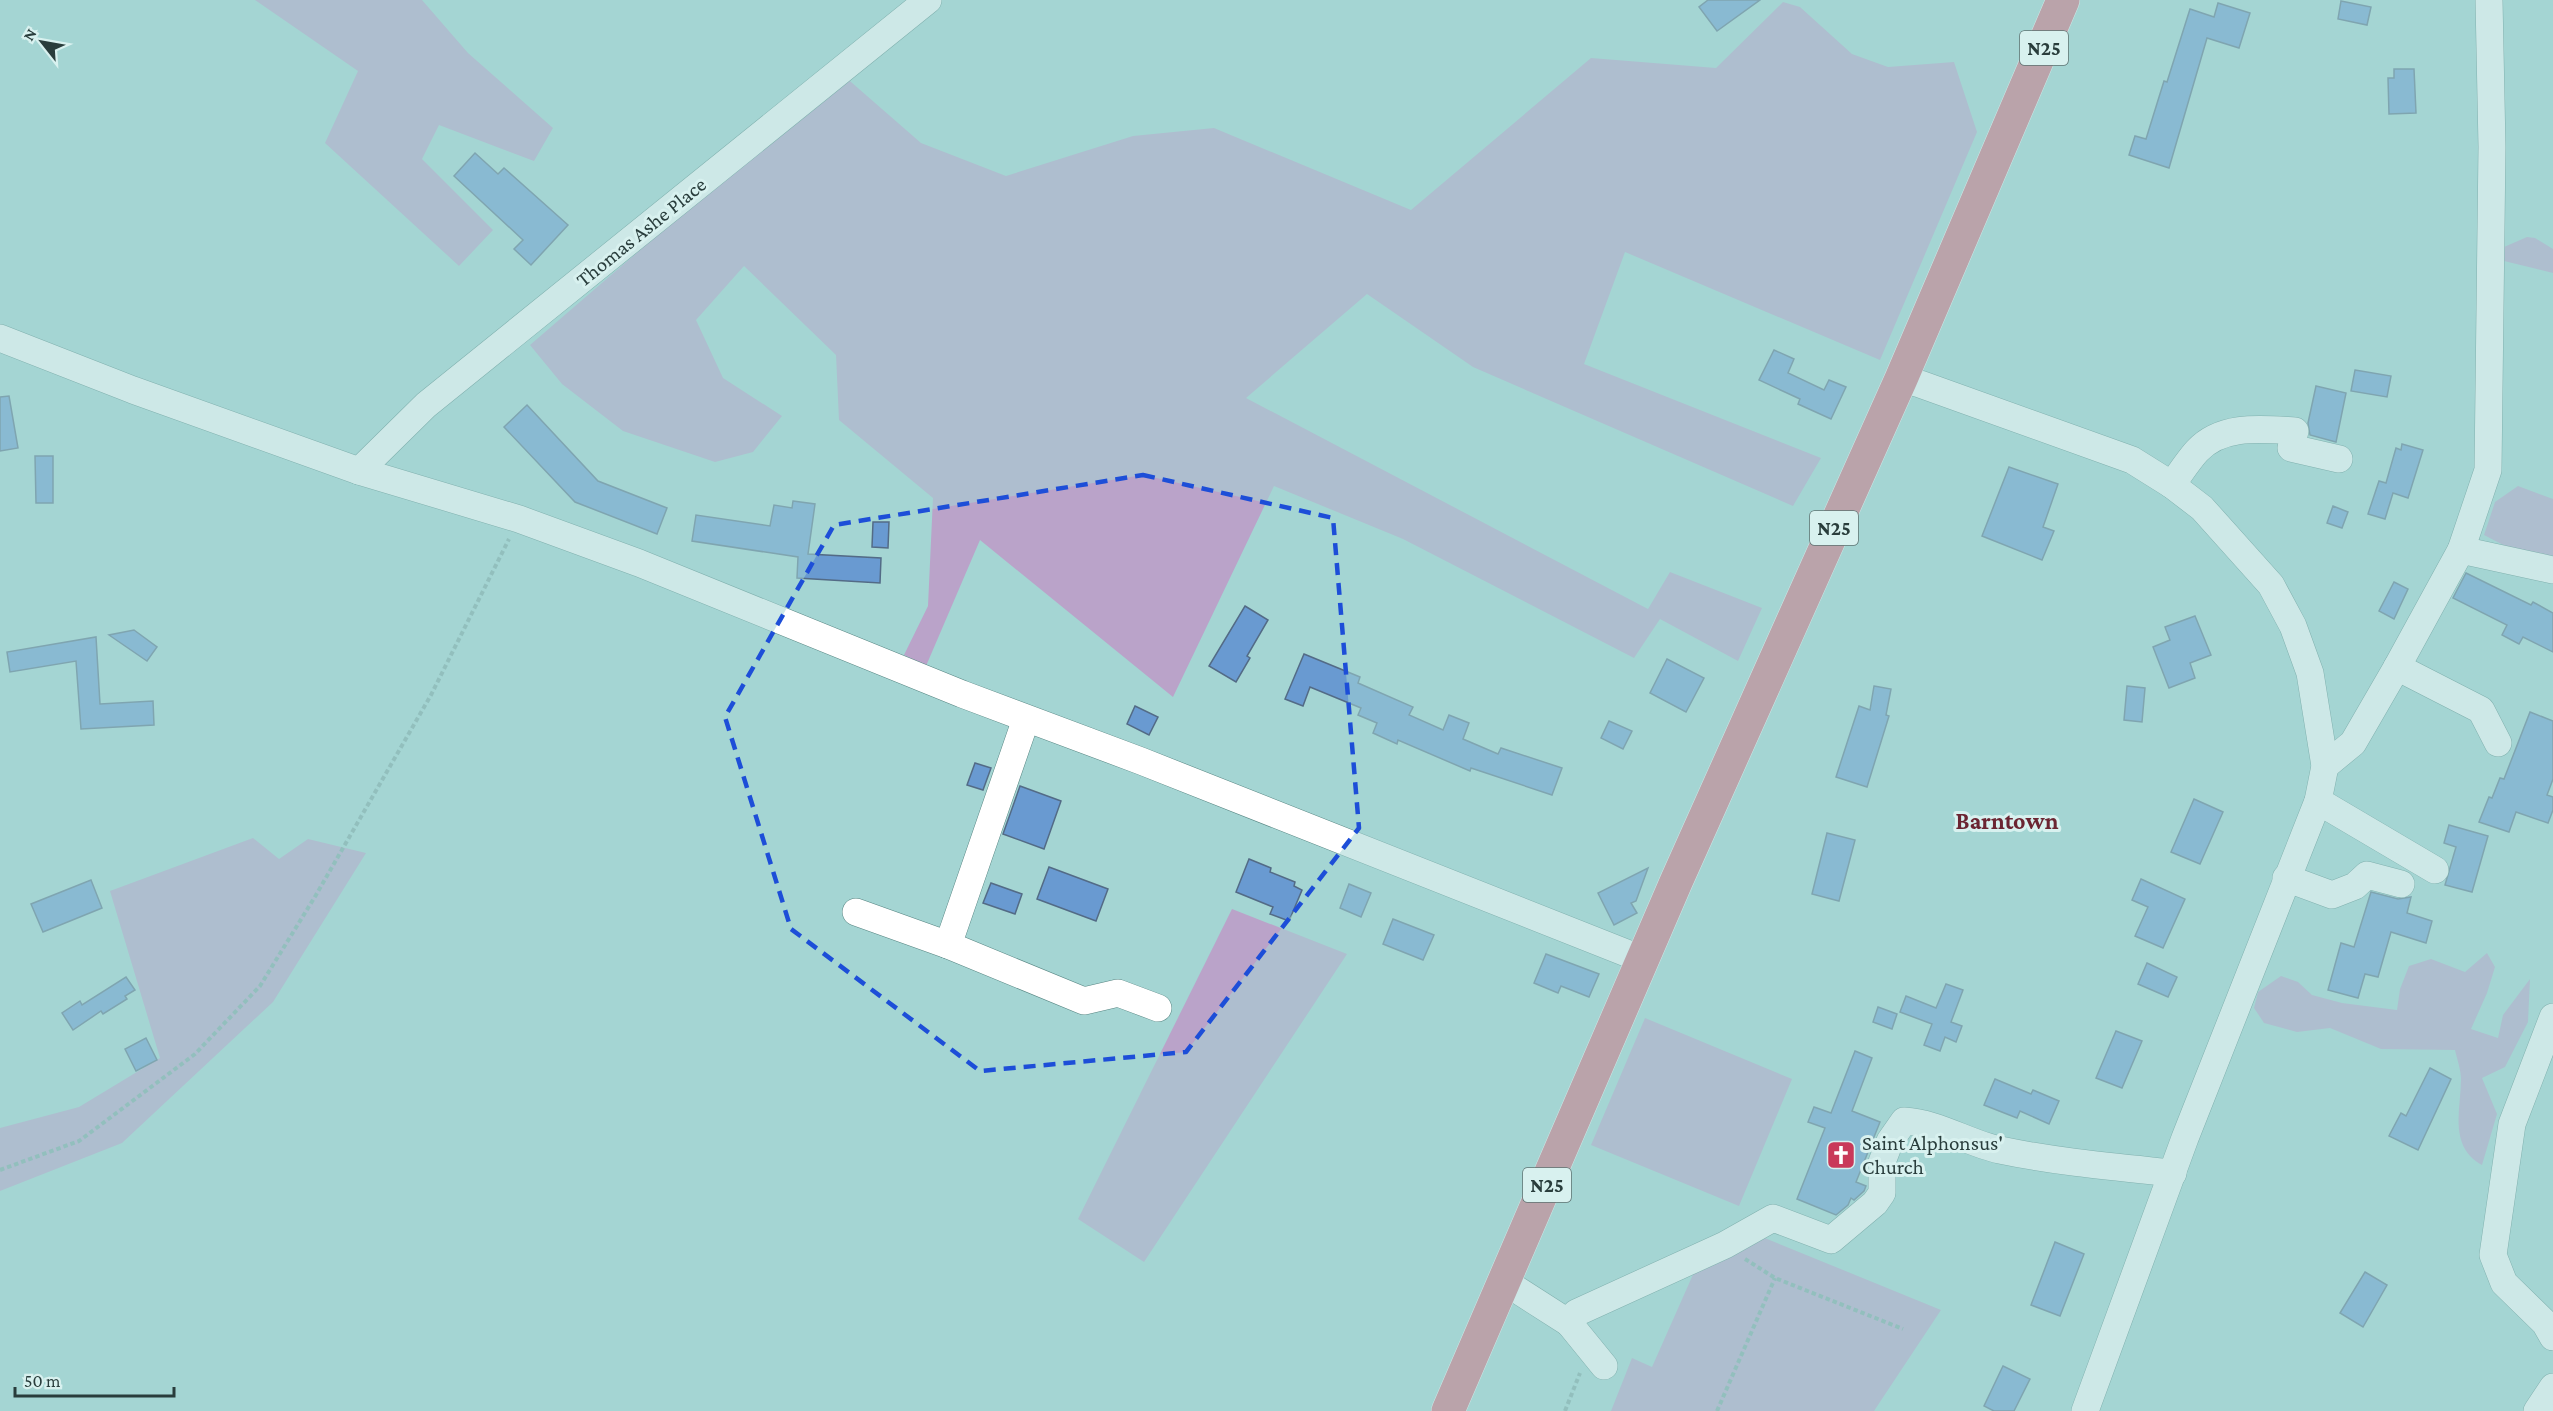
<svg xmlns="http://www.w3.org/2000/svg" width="2553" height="1411" viewBox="0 0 2553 1411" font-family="'Crimson Pro',serif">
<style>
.green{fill:#baa3c9}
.building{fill:#699ad1;stroke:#536b86;stroke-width:1.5}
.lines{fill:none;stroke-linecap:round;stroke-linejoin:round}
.minor-casing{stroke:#568582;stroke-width:28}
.highway-casing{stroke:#fff;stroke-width:34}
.path{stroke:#7da5a3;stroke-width:4;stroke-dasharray:4.5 3;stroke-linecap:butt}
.minor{stroke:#fff;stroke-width:27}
.highway{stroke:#d46778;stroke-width:33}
.marked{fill:none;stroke:#1d4ed8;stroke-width:4.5;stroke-dasharray:12 8;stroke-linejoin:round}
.labels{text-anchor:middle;stroke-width:6;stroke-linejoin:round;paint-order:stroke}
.shield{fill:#d8f1ef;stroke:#5e7372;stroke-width:1.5}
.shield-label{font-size:20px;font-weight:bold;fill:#293d3c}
.street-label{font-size:21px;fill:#293d3c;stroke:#d8f1ef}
.poi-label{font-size:21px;fill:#293d3c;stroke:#d8f1ef;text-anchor:start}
.quarter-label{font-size:24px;font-weight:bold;fill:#6b2532;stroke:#d8f1ef}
</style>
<rect width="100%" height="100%" fill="#a4d5d3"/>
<g class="green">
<path d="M255,0H422L468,53L553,128L534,161L439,125L422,159L493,230L459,266L325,143L358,71Z"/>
<path d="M1783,2L1800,7L1852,54L1888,67L1954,62L1977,132L1880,360L1625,252L1584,364L1821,458L1793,506L1473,367L1367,294L1246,398L1648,609L1670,572L1762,608L1738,661L1660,619L1634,658L1403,539L1274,486L1173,697L980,540L926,666L904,655L928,606L933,498L839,420L836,355L744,266L696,320L723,378L782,416L753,452L715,462L623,431L562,384L530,345L843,75L921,143L1006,176L1133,136L1214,128L1411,210L1591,58L1716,68Z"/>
<path d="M2527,237L2535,238L2553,249V273L2504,261V247Z"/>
<path d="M2518,486L2553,499V556L2511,549L2484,535L2495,502Z"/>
<path d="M253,838L279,859L308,839L366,853L273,1002L122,1143L0,1191V1128L79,1107L160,1058L110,891Z"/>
<path d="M1232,909L1347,954L1144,1262L1078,1219Z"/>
<path d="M2487,953L2495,967L2487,993L2471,1029L2498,1038L2503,1015L2530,979L2528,1022L2505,1067L2482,1078L2497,1114L2482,1165C2448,1146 2461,1109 2461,1079C2461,1070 2457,1059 2455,1050L2381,1049L2330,1028L2297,1032L2264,1023L2254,1008L2258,992L2281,976L2298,982L2312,995L2342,1003L2397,1010L2400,989L2409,966L2431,959L2465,972Z"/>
<path d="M1645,1018L1792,1079L1739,1206L1591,1145Z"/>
<path d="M1750,1232L1941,1310L1874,1411H1611L1632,1358L1652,1367L1695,1270Z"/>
</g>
<g class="building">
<path d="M1708,0H1760L1717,31L1699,7Z"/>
<path d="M2341,1L2371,7L2367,25L2338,19Z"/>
<path d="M2218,3L2250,13L2239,48L2207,38L2169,168L2129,155L2135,136L2146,139L2164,81L2167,82L2190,9L2214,17Z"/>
<path d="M2394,69H2414L2416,113L2389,114L2388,78H2394Z"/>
<path d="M475,153L498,174L504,168L568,225L531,265L514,249L523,240L454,176Z"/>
<path d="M1774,350L1794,359L1788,373L1824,390L1829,380L1846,387L1831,419L1798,404L1800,399L1759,380Z"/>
<path d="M2355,370L2391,376L2387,397L2351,391Z"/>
<path d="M2316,386L2346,393L2336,442L2310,435L2308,423Z"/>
<path d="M9,396L18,448L0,451V397Z"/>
<path d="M527,405L598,481L667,508L657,534L575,502L504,427Z"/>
<path d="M2402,444L2423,450L2408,498L2393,493L2385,519L2368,514L2379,481L2386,483L2396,448L2401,450Z"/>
<path d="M35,456H53V503H36Z"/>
<path d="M2009,467L2058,484L2043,527L2054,531L2042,560L1982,536Z"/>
<path d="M793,501L815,504L808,554L881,558L880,583L797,578L798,557L692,541L696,515L770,526L774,505L792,508Z"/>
<path d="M2333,506L2348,512L2342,528L2327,523Z"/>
<path d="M873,522H889L888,548L872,547Z"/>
<path d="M2466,573L2531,605L2533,602L2553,613V652L2523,637L2519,644L2502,635L2507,625L2453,598Z"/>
<path d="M2394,582L2408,589L2394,619L2379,611Z"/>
<path d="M1245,606L1268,620L1247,656L1250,658L1236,682L1209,666Z"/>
<path d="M2195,616L2211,655L2190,663L2195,678L2169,688L2153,647L2170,640L2165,627Z"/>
<path d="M134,630L157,647L147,661L109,635Z"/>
<path d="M96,637L100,704L153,701L154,725L81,729L76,661L10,672L7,652Z"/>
<path d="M1304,654L1360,677L1358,683L1413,707L1409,715L1443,730L1449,715L1469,723L1463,739L1498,754L1501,748L1562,768L1552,795L1471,768L1470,771L1398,740L1397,744L1373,733L1377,723L1358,715L1361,708L1310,687L1303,706L1285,699Z"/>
<path d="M1667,659L1704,678L1686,712L1650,693Z"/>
<path d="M1874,686L1891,689L1886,715L1889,716L1867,787L1836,777L1859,706L1870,710Z"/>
<path d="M2127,686L2145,688L2142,722L2124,720Z"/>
<path d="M1135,706L1158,717L1149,735L1127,724Z"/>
<path d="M2530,712L2553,721V779L2547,795L2553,797V810L2548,823L2516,812L2509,832L2479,822L2489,797L2492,798L2500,778L2504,779Z"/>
<path d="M1609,721L1632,731L1623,749L1601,738Z"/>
<path d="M975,763L991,768L983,790L967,785Z"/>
<path d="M1020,786L1061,801L1044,849L1003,834Z"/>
<path d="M2194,799L2223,812L2200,864L2171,852Z"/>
<path d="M2449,825L2488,836L2472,892L2445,885L2456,847L2444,843Z"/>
<path d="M1827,833L1855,840L1839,901L1812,894Z"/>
<path d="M1249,859L1271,868L1270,872L1295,882L1294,886L1302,890L1289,921L1270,914L1273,907L1236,892Z"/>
<path d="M1049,867L1108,889L1096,921L1037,899Z"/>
<path d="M1648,868L1636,901L1631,903L1637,913L1614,925L1598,893Z"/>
<path d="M2141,879L2185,899L2163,948L2135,936L2148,907L2132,900Z"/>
<path d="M91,880L102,908L43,932L31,904Z"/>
<path d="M991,883L1022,894L1015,914L983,903Z"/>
<path d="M1349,884L1371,893L1361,917L1340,908Z"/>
<path d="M2371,892L2398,899L2411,897L2407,913L2432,921L2426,943L2391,932L2378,977L2365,974L2358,998L2328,990L2341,943L2354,947Z"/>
<path d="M1393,919L1434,935L1423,960L1383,944Z"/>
<path d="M1546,954L1599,974L1589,997L1561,986L1558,993L1534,983Z"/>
<path d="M2147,963L2177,977L2168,997L2138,984Z"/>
<path d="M126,977L135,990L125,996L127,999L103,1014L101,1011L73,1030L62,1013L80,1001L82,1005Z"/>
<path d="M1946,984L1963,990L1951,1022L1962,1026L1956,1042L1945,1037L1940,1051L1924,1045L1932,1024L1900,1012L1906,996L1936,1008Z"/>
<path d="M1878,1007L1897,1014L1892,1029L1873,1022Z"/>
<path d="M2116,1031L2142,1041L2122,1088L2096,1078Z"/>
<path d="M146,1038L157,1060L136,1071L125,1049Z"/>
<path d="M1855,1051L1872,1058L1852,1111L1880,1122L1856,1182L1866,1186L1864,1191L1854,1200L1851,1198L1848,1205L1836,1215L1797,1199L1825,1128L1808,1122L1814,1107L1831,1113Z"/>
<path d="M2430,1068L2451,1079L2418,1150L2389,1136L2401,1113L2406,1116Z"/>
<path d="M1995,1079L2031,1094L2033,1090L2059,1101L2049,1124L2020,1111L2017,1118L1984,1105Z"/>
<path d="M2055,1242L2084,1254L2060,1316L2031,1305Z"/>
<path d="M2365,1272L2387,1285L2363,1327L2340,1313Z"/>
<path d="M2003,1366L2030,1379L2014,1411H1994L1984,1406Z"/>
</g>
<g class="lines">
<g class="minor-casing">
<g id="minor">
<path d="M0,338L133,390L359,471L519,519L639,563L962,694L1141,761L1644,960"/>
<path d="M1901,379L1920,384L2132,460L2172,485L2202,508L2271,585L2293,626L2310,673L2325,766L2318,801L2185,1138L2085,1411"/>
<path d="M359,471L426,405L928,0"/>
<path d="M2172,485C2180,473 2188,461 2197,451C2222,424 2262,429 2295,431L2291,448L2339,459"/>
<path d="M2461,550L2553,570"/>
<path d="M2397,667L2481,710L2498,743"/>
<path d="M2325,766L2353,743L2397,667L2461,550L2488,470L2492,147L2489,0"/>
<path d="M2318,801L2435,870"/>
<path d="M2286,878L2332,895L2355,886L2367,875L2401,884"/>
<path d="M856,912L948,945L1084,1001L1118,993L1158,1008"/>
<path d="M948,945L1026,719"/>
<path d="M2553,1017L2512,1124L2493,1255L2504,1283L2545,1323L2553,1337"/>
<path d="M1505,1282L1569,1323L1576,1313L1725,1245L1773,1218L1831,1240L1875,1203L1882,1193V1162L1890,1141L1904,1121C1939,1123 1967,1143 2000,1150C2057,1162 2115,1167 2173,1173"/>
<path d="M1569,1323L1604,1366"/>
<path d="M2537,1411L2553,1387"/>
</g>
</g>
<g class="highway-casing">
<path id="highway" d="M1448,1411L1676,882L1901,379L2063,0"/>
</g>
<g class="path">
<path d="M0,1170L79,1141L195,1054L260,986L316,895L431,695L509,539"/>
<path d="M1745,1259L1775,1278L1903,1329"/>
<path d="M1565,1411L1580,1373"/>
<path d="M1717,1411L1775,1278"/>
</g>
<use href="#minor" class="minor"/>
<use href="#highway" class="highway"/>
</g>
<path d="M0 0H2553V1411H0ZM1143,475L1333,518L1359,828L1186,1052L980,1071L791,929L725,717L834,525Z" fill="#a4d5d3" fill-opacity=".55" fill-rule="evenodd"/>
<path class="marked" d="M1143,475L1333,518L1359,828L1186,1052L980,1071L791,929L725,717L834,525Z"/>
<defs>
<g id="church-square" transform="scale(1.5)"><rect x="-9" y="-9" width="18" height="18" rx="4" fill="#c93959" stroke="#d8f1ef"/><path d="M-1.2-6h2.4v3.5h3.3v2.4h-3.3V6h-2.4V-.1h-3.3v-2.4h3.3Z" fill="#fff"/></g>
</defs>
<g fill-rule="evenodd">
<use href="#church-square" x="1841" y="1155"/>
</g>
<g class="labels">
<g class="shield">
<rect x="2020" y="31" width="48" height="34" rx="4.5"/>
<rect x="1810" y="511" width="48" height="34" rx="4.5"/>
<rect x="1523" y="1168" width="48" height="34" rx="4.5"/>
</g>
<g class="shield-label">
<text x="2044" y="55">N25</text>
<text x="1834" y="535">N25</text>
<text x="1547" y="1192">N25</text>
</g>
<g class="street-label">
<text transform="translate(641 232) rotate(-39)" y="7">Thomas Ashe Place</text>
</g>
<g class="poi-label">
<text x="1862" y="1150">Saint Alphonsus'<tspan x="1862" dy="24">Church</tspan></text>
</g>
<g class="quarter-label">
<text x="2007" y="829">Barntown</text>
</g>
</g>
<g transform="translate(42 42) rotate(301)" stroke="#d8f1ef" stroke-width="4.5" paint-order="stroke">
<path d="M0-4.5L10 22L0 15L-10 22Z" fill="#293d3c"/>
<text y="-9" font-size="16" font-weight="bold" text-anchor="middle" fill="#293d3c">N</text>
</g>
<path d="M15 1387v9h159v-9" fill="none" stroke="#293d3c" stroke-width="3"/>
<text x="24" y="1387" font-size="18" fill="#293d3c" stroke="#d8f1ef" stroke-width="4.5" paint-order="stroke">50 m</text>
</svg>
